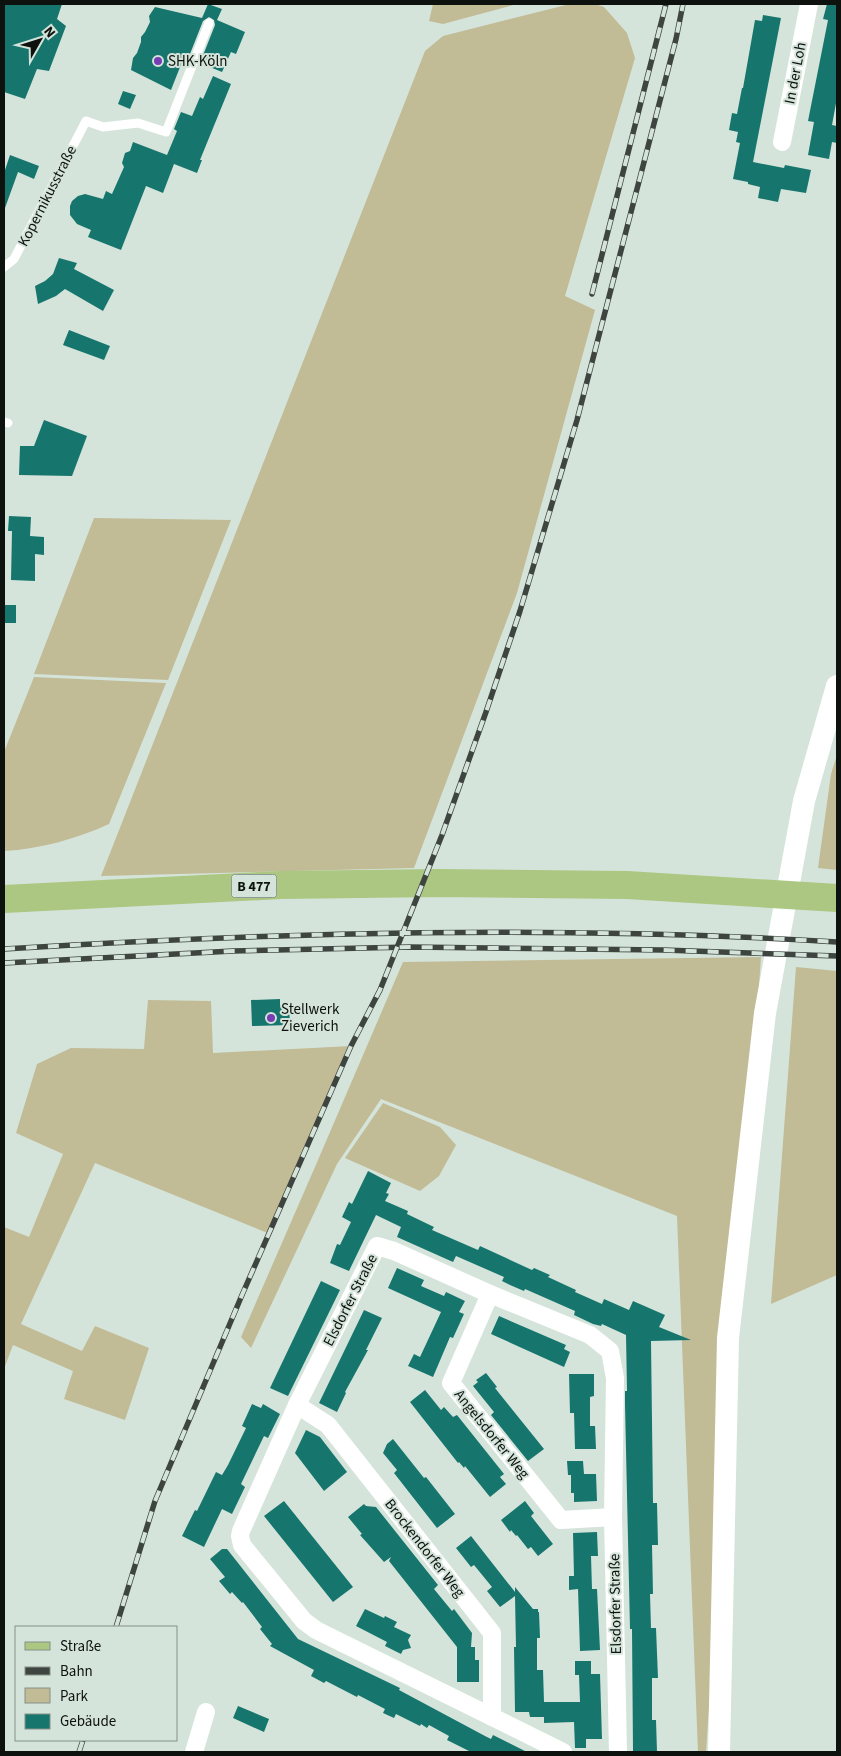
<svg xmlns="http://www.w3.org/2000/svg" width="841" height="1756" viewBox="0 0 841 1756" font-family="'Source Sans 3',sans-serif">
<style>
.green{fill:#c1bb96}
.building{fill:#16766e}
.lines{fill:none;stroke-linecap:round;stroke-linejoin:round}
.service{stroke:#fff;stroke-width:9}
.minor{stroke:#fff;stroke-width:18}
.tertiary{stroke:#fff;stroke-width:22}
.primary{stroke:#acc782;stroke-width:28}
.rail-casing{stroke:#3e4540;stroke-width:5.5}
.rail{stroke:#d5e4da;stroke-width:4;stroke-dasharray:11;stroke-linecap:butt}
.poi-dot{fill:#773db3;stroke:#d5e4da;stroke-width:2}
.labels{text-anchor:middle;stroke-width:4;stroke-linejoin:round;paint-order:stroke}
.shield{fill:#d5e4da;stroke:#49514b;stroke-width:1}
.shield-label{font-size:14px;font-weight:bold;fill:#0d120e}
.poi-label{font-size:15px;fill:#0d120e;stroke:#d5e4da;text-anchor:start}
.street-label{font-size:15px;fill:#0d120e;stroke:#d5e4da}
</style>
<rect width="100%" height="100%" fill="#d5e4da"/>
<g class="green">
<path d="M433,4H517L443,24L429,21Z"/>
<path d="M570,4H595L604,7L627,33L635,58L565,296L595,310L517,593L414,868L101,876L425,51L443,36Z"/>
<path d="M94,518L231,520L168,680L34,674Z"/>
<path d="M34,677L166,683L109,824C76,839 40,849 4,851V752Z"/>
<path d="M837,755V870L818,868L831,774Z"/>
<path d="M761,957L706,1752H698L677,1216L381,1099L337,1164L251,1348L241,1337L318,1160L403,962Z"/>
<path d="M796,967L837,971V1275L771,1304Z"/>
<path d="M148,1000L211,1001L213,1053L351,1046L270,1234L95,1163L21,1324L82,1351L95,1326L149,1348L125,1420L64,1399L73,1371L13,1345L4,1369V1227L29,1237L63,1154L16,1133L37,1064L71,1048L144,1049Z"/>
<path d="M383,1103L440,1127L456,1145L439,1176L420,1191L345,1158Z"/>
</g>
<g class="building">
<path d="M4,4H62L57,19L66,26L49,71L37,69L25,99L4,92Z"/>
<path d="M208,4L222,9L217,20L245,32L236,54L231,52L222,72L200,63L215,25L214,20L209,17L203,21L188,59L184,57L171,90L131,70L133,58L137,53L141,42V37L145,32L150,22L149,16L155,7L202,18Z"/>
<path d="M827,4H837V98L832,125L837,126V143L832,142L829,159L808,155L814,122L808,121L828,20L823,19Z"/>
<path d="M763,15L781,18L753,162L784,168L785,165L811,170L806,193L781,189L778,202L758,198L760,187L748,184V182L733,179L740,143L736,142L738,132L729,130L732,113L737,114L742,88H743L755,20L762,21Z"/>
<path d="M213,76L231,84L200,160H202L197,173L174,164L163,193L146,186L121,250L88,237L91,230L77,224L70,215V206L72,201L78,196L85,194L103,199L106,191L112,194L124,167L122,163L125,153L130,151L133,142L167,155L177,131L174,129L181,112L192,116L200,97L203,99Z"/>
<path d="M123,91L136,95L130,109L118,104Z"/>
<path d="M10,155L39,166L34,179L18,172L5,208L4,173Z"/>
<path d="M59,258L77,263L74,269L114,290L103,311L65,289L56,296L38,304L35,286L45,281L53,274Z"/>
<path d="M69,330L110,346L104,360L63,345Z"/>
<path d="M44,420L87,436L72,476L19,475L20,446H34Z"/>
<path d="M9,516L31,517L30,536L44,537V555L35,554V581L11,580L12,531H8Z"/>
<rect x="4" y="605" width="12" height="18"/>
<path d="M280,999V1005H289L290,1025L252,1026L251,1000Z"/>
<path d="M368,1171L391,1183L386,1193L389,1194L385,1201L408,1211L407,1214L434,1227L432,1230L478,1250L480,1246L532,1270L534,1268L550,1275L548,1277L576,1290L575,1292L602,1304L604,1299L629,1310L633,1301L665,1315L659,1327L691,1340L651,1341L653,1503H657L658,1545H652L653,1594H650L651,1628H656L658,1678H652V1720H656L657,1752H633L632,1629H630L625,1405V1391H627L626,1335L602,1324L601,1326L593,1324L574,1315L575,1311L525,1289L524,1291L510,1285L502,1281L504,1277L456,1256L453,1262L397,1237L401,1227L376,1215L349,1271L330,1263L337,1244L340,1245L351,1222L342,1217L349,1202L352,1204Z"/>
<path d="M397,1268L424,1280L421,1286L444,1296L446,1292L465,1301L459,1312L464,1314L453,1338L450,1337L433,1377L408,1366L414,1354L420,1357L441,1312L388,1288Z"/>
<path d="M321,1281L340,1290L288,1396L270,1388Z"/>
<path d="M364,1310L382,1318L366,1350H368L345,1392L346,1393L337,1412L319,1403Z"/>
<path d="M499,1316L566,1345L564,1349L570,1352L564,1367L491,1334Z"/>
<path d="M486,1373L497,1387L495,1388L544,1449L528,1461L491,1415L494,1412L473,1386L478,1382L476,1380Z"/>
<path d="M569,1374H594V1396L590,1397V1426H595L596,1449H575L574,1413H570Z"/>
<path d="M425,1390L441,1410L444,1407L453,1417L457,1415L504,1474L500,1477L506,1484L490,1497L465,1466L464,1468L459,1462L458,1463L410,1402Z"/>
<path d="M252,1404L261,1408L263,1404L280,1414L268,1438L264,1436L241,1484L245,1487L232,1514L222,1509L204,1547L182,1536L195,1510L197,1511L216,1472L222,1475L228,1465L246,1428L242,1426Z"/>
<path d="M306,1430L320,1437L347,1472L324,1491L295,1453Z"/>
<path d="M393,1439L424,1478L426,1477L455,1514L437,1528L394,1473L397,1470L383,1453L387,1444Z"/>
<path d="M567,1461H583L584,1474H596L597,1501L574,1502V1493H571V1475H568Z"/>
<path d="M284,1501L353,1587L333,1602L264,1516Z"/>
<path d="M525,1501L534,1513L531,1516L553,1544L538,1556L531,1547L528,1549L517,1535L516,1536L511,1530L510,1532L501,1520Z"/>
<path d="M364,1504L366,1506L376,1507L438,1585L434,1589L452,1611L454,1609L472,1633L471,1647H475V1660H479V1682H457V1647L389,1561L391,1557L384,1562L360,1535L362,1534L348,1517Z"/>
<path d="M597,1532L598,1556H591L592,1589H597L600,1650L580,1651L578,1589L569,1590V1576H574L573,1533Z"/>
<path d="M471,1536L515,1592V1587L533,1609H538V1612H539L540,1638H537V1670H543L544,1702H580L579,1675H575V1661H591V1674H600L602,1739H586V1748H575L574,1722L544,1723V1717H530L529,1712H515L514,1647H516L515,1596L500,1607L487,1591L492,1587L474,1565L471,1567L456,1548Z"/>
<path d="M222,1549H227L298,1639L400,1688L399,1690L485,1736L491,1739L493,1735L527,1752H471L447,1740L449,1736L429,1725L427,1728L421,1724L420,1726L396,1714L394,1718L383,1713L385,1709L358,1695L357,1697L326,1681L324,1683L311,1676L314,1670L270,1646L272,1644L260,1629L262,1627L243,1602L242,1603L232,1592L230,1594L219,1581L225,1577L210,1559Z"/>
<path d="M365,1609L384,1618L385,1616L397,1622L394,1627L411,1635L408,1640L411,1648L403,1650L401,1654L385,1646L387,1642L356,1626Z"/>
<path d="M238,1706L269,1719L264,1732L233,1718Z"/>
</g>
<g class="lines">
<g class="service">
<path d="M4,267L14,259L86,121L103,127L138,123L166,132L209,23"/>
<path d="M4,422L8,423"/>
</g>
<g class="minor">
<path d="M782,142L809,4"/>
<path d="M490,1294L451,1383L561,1520L613,1517"/>
<path d="M297,1405L328,1425L492,1633V1717"/>
<path d="M194,1752L206,1712"/>
<path d="M563,1752L316,1630L304,1621L242,1545L240,1536L241,1531L297,1405L377,1246L394,1251L490,1294L590,1335L610,1351L615,1378L613,1517L618,1752"/>
</g>
<path class="tertiary" d="M719,1752L728,1338L765,1013L804,801L837,686"/>
<path class="primary" d="M4,899L281,885L440,883L627,885L837,898"/>
<g class="rail-casing">
<g id="rail">
<path d="M592,294L666,4"/>
<path d="M4,949C281,932 560,925 837,942"/>
<path d="M4,963L233,951L410,947L663,950L837,956"/>
<path d="M116,1627L155,1501L242,1295L351,1046L380,990L442,835L486,712L520,611L577,420L676,39L683,4"/>
<path d="M79,1752L83,1740"/>
</g>
</g>
<use href="#rail" class="rail"/>
</g>
<g class="poi-dot">
<circle cx="158" cy="61" r="5"/>
<circle cx="271" cy="1018" r="5"/>
</g>
<g class="labels">
<rect class="shield" x="231.5" y="874.5" width="45" height="23" rx="4"/>
<g class="shield-label">
<text x="254" y="891">B 477</text>
</g>
<g class="poi-label">
<text x="168" y="66">SHK-Köln</text>
<text x="281" y="1014">Stellwerk<tspan x="281" dy="17">Zieverich</tspan></text>
</g>
<g class="street-label">
<text transform="translate(795 73) rotate(-79)" y="5">In der Loh</text>
<text transform="translate(47 196) rotate(-63)" y="5">Kopernikusstraße</text>
<text transform="translate(350 1300) rotate(-63)" y="5">Elsdorfer Straße</text>
<text transform="translate(492 1434) rotate(51)" y="5">Angelsdorfer Weg</text>
<text transform="translate(425 1548) rotate(52)" y="5">Brockendorfer Weg</text>
<text transform="translate(615 1604) rotate(-91)" y="5">Elsdorfer Straße</text>
</g>
</g>
<rect width="841" height="1756" fill="none" stroke="#0d120e" stroke-width="10"/>
<rect x="15" y="1626" width="162" height="115" fill="#d5e4da" stroke="#859088"/>
<rect x="25" y="1642" width="25" height="8" fill="#acc782" stroke="#859088"/>
<text x="60" y="1651" font-size="15" fill="#0d120e">Straße</text>
<rect x="25" y="1667" width="25" height="8" fill="#3e4540" stroke="#859088"/>
<text x="60" y="1676" font-size="15" fill="#0d120e">Bahn</text>
<rect x="25" y="1688" width="25" height="15" fill="#c1bb96" stroke="#859088"/>
<text x="60" y="1701" font-size="15" fill="#0d120e">Park</text>
<rect x="25" y="1714" width="25" height="15" fill="#16766e" stroke="#859088"/>
<text x="60" y="1726" font-size="15" fill="#0d120e">Gebäude</text>
<g transform="translate(40 40) rotate(51)" stroke="#d5e4da" stroke-width="4" paint-order="stroke">
<path d="M0-4L9 19L0 12L-9 19Z" fill="#0d120e"/>
<text y="-8" font-size="14" font-weight="bold" text-anchor="middle" fill="#0d120e">N</text>
</g>
</svg>
